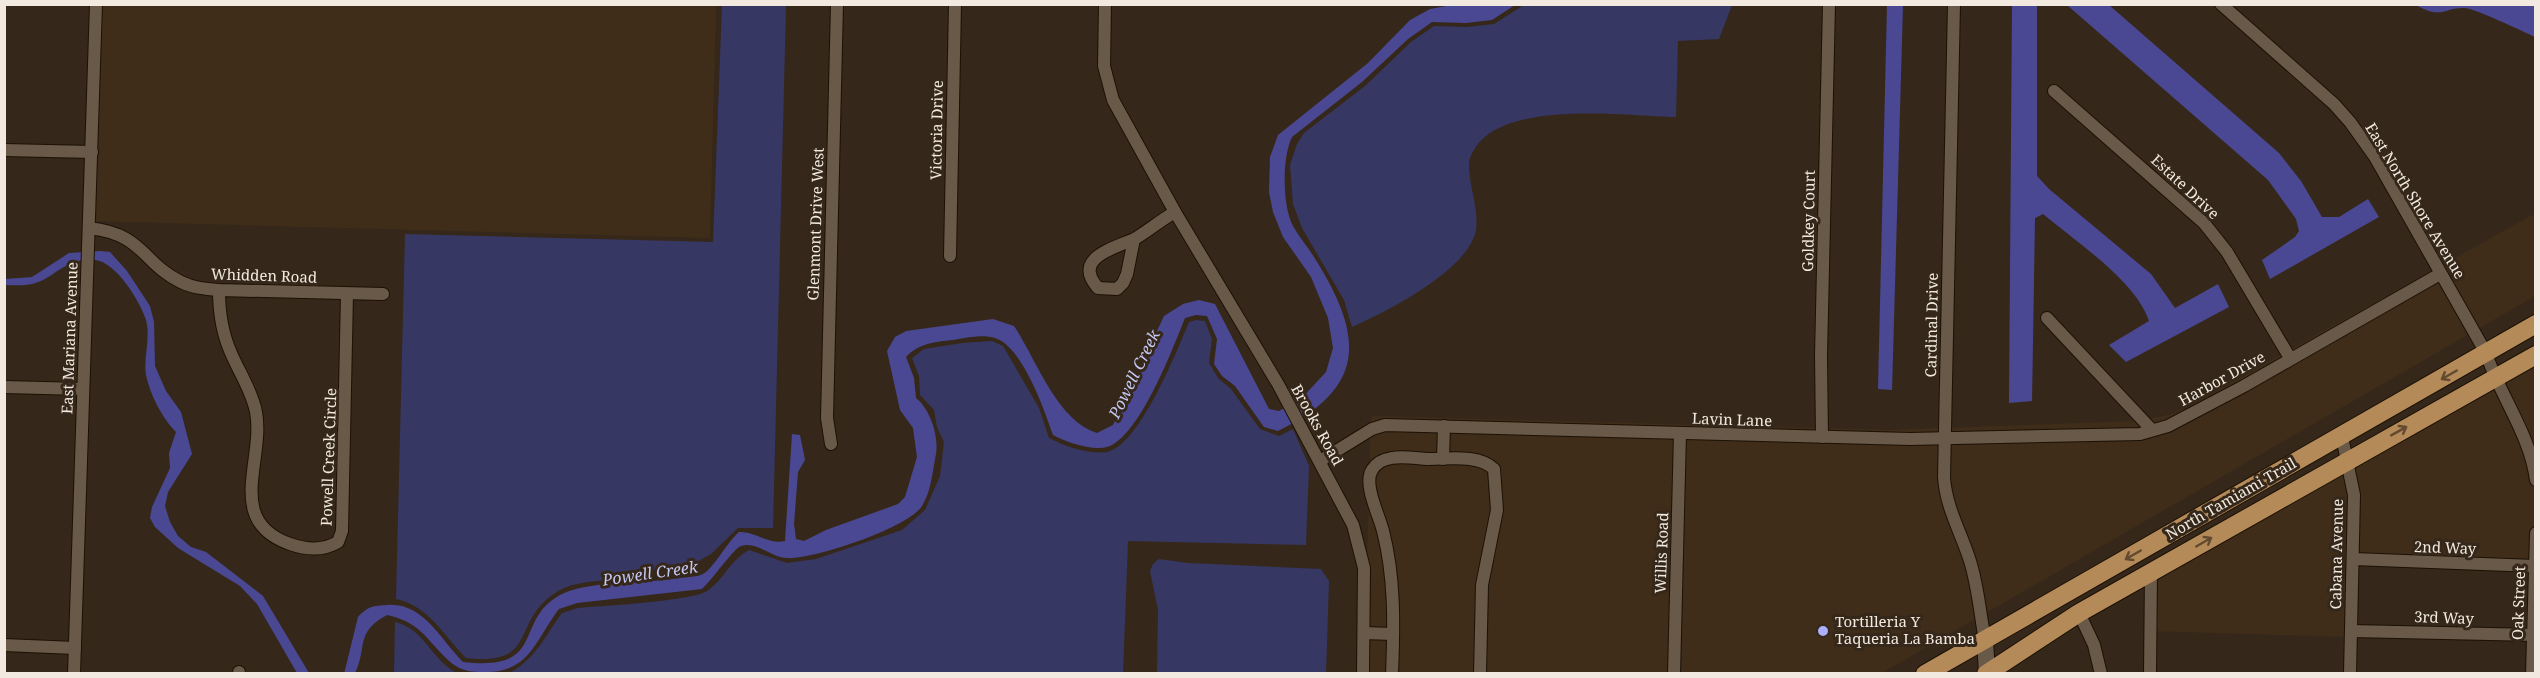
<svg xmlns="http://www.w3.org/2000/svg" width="2540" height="678" viewBox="0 0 2540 678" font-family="'Noto Serif',serif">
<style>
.built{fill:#3f2d19}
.green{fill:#373764}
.water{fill:#4b4893}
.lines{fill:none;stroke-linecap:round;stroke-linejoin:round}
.street-casing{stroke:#1c1104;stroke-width:14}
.secondary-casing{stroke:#1c1104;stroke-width:18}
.primary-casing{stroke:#1c1104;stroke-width:20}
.street{stroke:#685949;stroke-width:12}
.secondary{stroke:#685949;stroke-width:16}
.primary{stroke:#b58a59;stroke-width:18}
.oneway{stroke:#624a30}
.poi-dot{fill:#acaffb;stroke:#35281a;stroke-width:2}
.labels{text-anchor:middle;stroke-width:6;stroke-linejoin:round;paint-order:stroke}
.street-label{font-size:15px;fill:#f2eae0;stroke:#35281a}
.poi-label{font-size:15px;fill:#f2eae0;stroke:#35281a;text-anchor:start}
.water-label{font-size:16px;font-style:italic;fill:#c5c8f3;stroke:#35281a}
</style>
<rect width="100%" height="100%" fill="#35281a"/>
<g class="built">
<path d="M101,5H716L710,238L94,221Z"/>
<path d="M2534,214L2535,296L1882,673L1364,674L1371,416L1887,430L2139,421L2172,414L2191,405Z"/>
<path d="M2535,362V559L2353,554L2349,637L2150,631L2151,581Z"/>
</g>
<g class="green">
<path d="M722,5H786L773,528H738L711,554L697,562L681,568L627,574L624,579C602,581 574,580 555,593C510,623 539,666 466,658C443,635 429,606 396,599L405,234L713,242Z"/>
<path d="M1524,5H1732L1719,39L1678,41L1676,117C1624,116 1485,96 1469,162C1468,184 1479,207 1476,230C1469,270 1386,312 1352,327L1344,300L1302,228L1293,204L1290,165L1297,144L1304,133L1365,86L1411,42L1434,26L1467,27L1494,24Z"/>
<path d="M1196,320L1205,321L1212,339L1209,363L1218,378L1231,389L1260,429L1279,436L1293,429L1309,466L1306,545L1128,541L1123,673H510C538,656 544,637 562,613L578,608C601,606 693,601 707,591C725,579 728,562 749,550L787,563L816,559L902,530L925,510L940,476L944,442L937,427L934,410L920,395L919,376L912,358L924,349L962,343L992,341L1003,346L1039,408L1049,438C1064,446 1089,455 1107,452C1139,446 1177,351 1189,322Z"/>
<path d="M1159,559L1188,563L1321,569L1329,581L1326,673H1157L1158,610L1150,571L1153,564Z"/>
<path d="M395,622C424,628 432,661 457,673H394Z"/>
</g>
<g class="water">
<path d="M1452,5H1515L1492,20L1466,23L1432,22L1408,39L1362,82L1292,137C1282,157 1282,205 1293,226C1299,237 1307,246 1314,257C1363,335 1369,387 1278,431L1264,427L1235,386L1222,376L1214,364L1217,339L1207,316L1196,315L1185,318C1173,348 1139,438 1107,447C1092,451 1066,442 1053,435C1044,409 1022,346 995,338C983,334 965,338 953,340C935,342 919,343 906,357L914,378L916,398C930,409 939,436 936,454C932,473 932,489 922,506C908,528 815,559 788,558C771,558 758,541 741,546C735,547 712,580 702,589L577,603L559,609C535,640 530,674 482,672C464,672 455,668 442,654C422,633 417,622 387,615C354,633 368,647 355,673L344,674L358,617C368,606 373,606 387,605C423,602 440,639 463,662C549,672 512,619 562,594C592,580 646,584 680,578C687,577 697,577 703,574C714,568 727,542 739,532C755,531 768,545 785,541L792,434L800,435L805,460L798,472L794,524L796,539L804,541L826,530L898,504L905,497L917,457L913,428L900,410L887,351L895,337L906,331L993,319L1014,326C1036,359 1057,421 1097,433L1113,425L1164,316L1183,304L1199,300L1215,304L1269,409L1279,411L1301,399L1326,372L1333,348L1328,318L1311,277L1283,237L1273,212L1269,192L1270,157L1278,135L1368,63L1410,20L1430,9Z"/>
<path d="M1887,5H1903L1892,390L1878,389Z"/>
<path d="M2012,5H2037V176L2049,189L2151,274L2175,308L2218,284L2229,307L2126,362L2109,345L2149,321C2136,281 2075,241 2043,214L2035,218L2032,401L2009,403Z"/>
<path d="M2067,5H2109L2279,153L2301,181L2322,217H2339L2368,199L2379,217L2270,279L2262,260L2295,237L2299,231L2296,219L2268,180Z"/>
<path d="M2416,5H2535V37C2522,31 2476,9 2465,8C2444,7 2442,20 2416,5Z"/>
<path d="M100,251L110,252L127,271L150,306L154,322L155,366L166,391L181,412L192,454L168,492L165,506L170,522L178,536L191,547L206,552L263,596L309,673H297L257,604L240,586L178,548L155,527L150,518L152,507L170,468L169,453L176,432C162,418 150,394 146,375C143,358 151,338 146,320C140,301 116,262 95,260C63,258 55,279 32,284C23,286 13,285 5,285V279L32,277L69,253Z"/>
</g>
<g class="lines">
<g class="street-casing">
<g id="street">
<path d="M1105,4L1104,66L1113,100L1175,212L1278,384L1353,525L1364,568L1363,674"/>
<path d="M1954,4L1944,477C1946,508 1961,532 1970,561C1978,586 1980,614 1985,640"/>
<path d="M2221,4L2334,104L2350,122L2375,157L2486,353C2500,396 2530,434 2536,480"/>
<path d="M2054,91L2204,223L2227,252L2290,358"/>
<path d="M4,150L92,152"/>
<path d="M89,228C144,234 142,263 181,282C193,288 206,289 219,290L383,294"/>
<path d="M1134,239L1127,274L1123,283L1117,289L1098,288C1071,257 1116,248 1136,238C1149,230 1161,220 1175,212"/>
<path d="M950,256L955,4"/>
<path d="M219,290C219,312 222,333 231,353C239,372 252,391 256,412C265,460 224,521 290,544C307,550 323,551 338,542L342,531L347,294"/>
<path d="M2047,318L2152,430"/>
<path d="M4,387L83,389"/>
<path d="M1822,437L1821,356L1829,4"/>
<path d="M2342,437L2354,495L2350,674"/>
<path d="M831,444L827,418L837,4"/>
<path d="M1443,459L1444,426"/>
<path d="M1320,461L1372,429L1385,425L1910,439L2140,434L2168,426L2244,386L2440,274"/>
<path d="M2353,559L2535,566"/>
<path d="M2079,613L2094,645L2101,674"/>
<path d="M2351,631L2536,635"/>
<path d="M1364,633L1393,634"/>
<path d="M4,645L75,648"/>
<path d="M74,674L96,4"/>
<path d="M239,674V672"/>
<path d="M1392,674C1394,625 1395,578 1383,531C1379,515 1363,484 1372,470C1382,452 1410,458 1427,459C1448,459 1479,454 1494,469L1497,510L1482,585L1480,674"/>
<path d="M1674,674L1680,433"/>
<path d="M2150,674L2151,572"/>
<path d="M2532,674L2536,533"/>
</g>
</g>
<g class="secondary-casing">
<path id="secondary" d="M1985,640L1987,674"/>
</g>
<g class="primary-casing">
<g id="primary">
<path d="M1925,674L2536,324"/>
<path d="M1986,674L2079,613L2536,355"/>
</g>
</g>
<use href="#street" class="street"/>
<use href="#secondary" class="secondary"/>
<use href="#primary" class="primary"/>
</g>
<defs><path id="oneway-shaft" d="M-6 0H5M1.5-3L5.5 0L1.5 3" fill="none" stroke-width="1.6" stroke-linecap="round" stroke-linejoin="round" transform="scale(1.5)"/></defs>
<g class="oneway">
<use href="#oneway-shaft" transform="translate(2449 375) rotate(150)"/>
<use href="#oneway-shaft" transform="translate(2399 431) rotate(-29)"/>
<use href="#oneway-shaft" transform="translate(2204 542) rotate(-30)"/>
<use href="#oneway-shaft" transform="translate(2133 555) rotate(150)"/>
</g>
<circle class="poi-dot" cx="1823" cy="631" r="6"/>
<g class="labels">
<g class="street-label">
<text transform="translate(937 130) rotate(-89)" y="5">Victoria Drive</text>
<text transform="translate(2185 187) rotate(43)" y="5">Estate Drive</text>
<text transform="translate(2415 201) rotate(59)" y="5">East North Shore Avenue</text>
<text transform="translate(1809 221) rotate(-89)" y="5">Goldkey Court</text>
<text transform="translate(816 224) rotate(-88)" y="5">Glenmont Drive West</text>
<text transform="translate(264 276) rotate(2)" y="5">Whidden Road</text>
<text transform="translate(1932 325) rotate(-89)" y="5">Cardinal Drive</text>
<text transform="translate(70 338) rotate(-88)" y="5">East Mariana Avenue</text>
<text transform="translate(2222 379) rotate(-29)" y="5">Harbor Drive</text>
<text transform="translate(1732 420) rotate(2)" y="5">Lavin Lane</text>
<text transform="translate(1317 425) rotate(61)" y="5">Brooks Road</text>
<text transform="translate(329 457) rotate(-88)" y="5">Powell Creek Circle</text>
<text transform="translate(2231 499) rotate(-30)" y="5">North Tamiami Trail</text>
<text transform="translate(2445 548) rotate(2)" y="5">2nd Way</text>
<text transform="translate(1662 553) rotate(-88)" y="5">Willis Road</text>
<text transform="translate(2337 554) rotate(-89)" y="5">Cabana Avenue</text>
<text transform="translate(2519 603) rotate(-88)" y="5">Oak Street</text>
<text transform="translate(2444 618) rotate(2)" y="5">3rd Way</text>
</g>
<g class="poi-label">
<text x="1835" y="627">Tortilleria Y<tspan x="1835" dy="17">Taqueria La Bamba</tspan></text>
</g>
<g class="water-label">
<text transform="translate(1134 374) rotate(-64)" y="6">Powell Creek</text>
<text transform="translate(650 573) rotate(-8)" y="6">Powell Creek</text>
</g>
</g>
<rect width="2540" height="678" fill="none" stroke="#f2eae0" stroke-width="12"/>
</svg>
